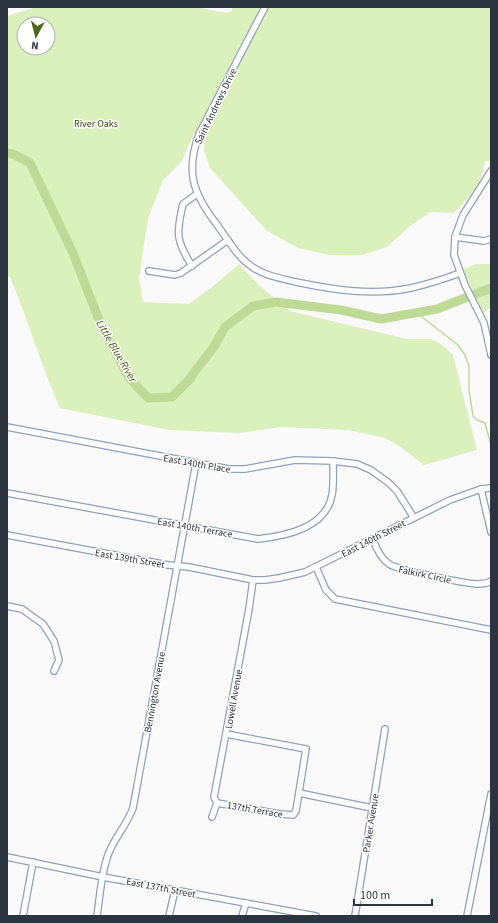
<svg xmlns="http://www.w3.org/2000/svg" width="498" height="923" viewBox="0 0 498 923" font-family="'Source Sans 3',sans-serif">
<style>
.green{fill:#daf1bb;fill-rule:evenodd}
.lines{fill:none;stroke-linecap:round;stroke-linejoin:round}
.stream{stroke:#bedb95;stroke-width:1.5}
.river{stroke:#bedb95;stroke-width:9}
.minor-casing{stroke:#8da1bc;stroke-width:8}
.minor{stroke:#fff;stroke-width:5.5}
.labels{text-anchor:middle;stroke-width:3;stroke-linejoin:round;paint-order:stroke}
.street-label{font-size:10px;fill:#2c343f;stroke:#fff}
.park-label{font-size:10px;fill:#2f400d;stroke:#fff}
.water-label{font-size:11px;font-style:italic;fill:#425b0f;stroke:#fff}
</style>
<rect width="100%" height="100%" fill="#fafafa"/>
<g class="green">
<path d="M37,7H195L228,13L232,11V7H491V161H485C482,184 470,197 454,213L430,212L409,227L387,247L362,255H329L298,248L266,230L210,168L204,150L205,140L194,133L182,161L163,180L148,218L139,278L143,302L189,304L212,287L239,264L259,285L290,311L407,339H431L441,344L453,355L477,450L424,465L402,448L385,438L348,430L281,427L239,433L169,430L60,408C41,365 28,320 10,277L7,276V16ZM24,24H48V48H24Z"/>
<path d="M476,264H491V307L483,313L463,269Z"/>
</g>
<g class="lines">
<path class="stream" d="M417,313L458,345L465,355L469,366V390L473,416L477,420L485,423L491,445"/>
<path class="river" d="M7,153L13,154L30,163L73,253L101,325L130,379L148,398L172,397L190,379L195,371L214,347L225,327L253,306L276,302L341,310L381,319L437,309L491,288"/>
<g class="minor-casing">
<g id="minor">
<path d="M265,7L199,134C186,170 192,192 215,222C225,235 237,257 251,266C264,276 281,278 296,282C334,290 373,296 411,288C428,284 444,279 460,273"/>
<path d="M491,171L463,215L455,237L454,255L465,285L484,323L491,355"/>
<path d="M455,237L484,241L491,239"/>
<path d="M192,266C176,241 176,233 183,204L197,194"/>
<path d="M149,271L175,275L181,273L228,240"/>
<path d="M7,427L229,469H245L295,460L333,461L357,464L371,470L389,483L397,491L414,518"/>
<path d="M481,489L491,532"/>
<path d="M7,493L258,539C286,536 326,528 332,495C334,484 333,472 333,461"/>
<path d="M7,535L168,565L189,567L253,580H265L279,578L305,572L450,500L481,489L491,488"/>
<path d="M373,539C376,548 380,558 389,564C397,570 464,583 476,584C482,584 487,584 491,581"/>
<path d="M316,567L326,590L335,599L491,630"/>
<path d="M7,606L22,609L43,624L54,641L59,660L54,671"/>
<path d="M299,793L372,808"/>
<path d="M217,803L280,814L293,815L296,811L305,755L306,749L226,734"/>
<path d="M212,817L217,803L214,797L249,609L253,580"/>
<path d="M7,857L103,877L316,916"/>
<path d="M23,916L33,862"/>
<path d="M97,916C100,896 101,874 108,855C114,838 127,825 133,808L196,463"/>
<path d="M169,916L175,890"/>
<path d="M242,916L246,903"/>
<path d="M355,916L385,729"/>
<path d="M467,916L491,794"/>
</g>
</g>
<use href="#minor" class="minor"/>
</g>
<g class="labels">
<g class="street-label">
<text transform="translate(215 106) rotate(-64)" y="4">Saint Andrews Drive</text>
<text transform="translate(197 463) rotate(10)" y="4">East 140th Place</text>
<text transform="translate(195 527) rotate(10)" y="4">East 140th Terrace</text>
<text transform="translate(373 538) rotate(-27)" y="4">East 140th Street</text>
<text transform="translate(130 558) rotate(10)" y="4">East 139th Street</text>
<text transform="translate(425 574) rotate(12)" y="4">Falkirk Circle</text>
<text transform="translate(154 692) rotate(-80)" y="4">Bennington Avenue</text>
<text transform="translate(233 699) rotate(-80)" y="4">Lowell Avenue</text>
<text transform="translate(255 809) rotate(10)" y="4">137th Terrace</text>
<text transform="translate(370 823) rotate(-81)" y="4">Parker Avenue</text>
<text transform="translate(161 887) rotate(11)" y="4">East 137th Street</text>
</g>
<g class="park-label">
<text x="96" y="127">River Oaks</text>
</g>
<g class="water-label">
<text transform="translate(117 351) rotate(60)" y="4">Little Blue River</text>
</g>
</g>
<rect width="498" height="923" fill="none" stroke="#2c343f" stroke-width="16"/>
<g transform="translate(36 36) rotate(187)"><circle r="19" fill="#ffffff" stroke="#abaeb2"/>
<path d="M0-3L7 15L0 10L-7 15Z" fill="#4d681a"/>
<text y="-6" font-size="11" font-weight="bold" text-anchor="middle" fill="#2c343f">N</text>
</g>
<path d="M354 899v6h78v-6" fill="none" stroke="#2c343f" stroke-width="2"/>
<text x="360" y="899" font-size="12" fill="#2c343f" stroke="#ffffff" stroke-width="3" paint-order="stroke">100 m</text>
</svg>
